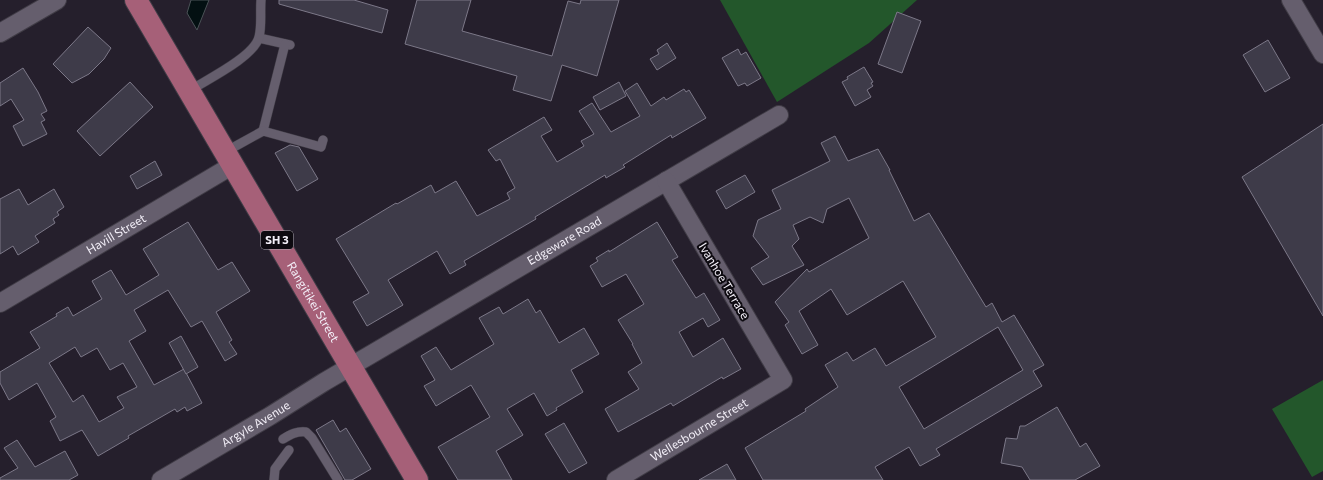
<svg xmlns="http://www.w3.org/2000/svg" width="1323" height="480" viewBox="0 0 1323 480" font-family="Commissioner,sans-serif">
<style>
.green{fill:#23572b}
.water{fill:#031012;stroke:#4b5357}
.building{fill:#3e3b49;stroke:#7c7888;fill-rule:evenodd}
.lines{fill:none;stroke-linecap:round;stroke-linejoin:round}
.service-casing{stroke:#403c46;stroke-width:10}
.minor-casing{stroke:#403c46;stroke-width:20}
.trunk-casing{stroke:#403c46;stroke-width:24}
.service{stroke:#655e6d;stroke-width:9}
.minor{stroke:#655e6d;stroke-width:18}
.trunk{stroke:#a66078;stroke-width:22}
.labels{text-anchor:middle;stroke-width:4;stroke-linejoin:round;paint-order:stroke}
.shield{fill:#0d0a10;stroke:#aeaab2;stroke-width:1}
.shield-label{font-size:11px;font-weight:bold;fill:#f3eff8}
.street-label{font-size:12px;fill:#f3eff8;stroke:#0d0a10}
</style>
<rect width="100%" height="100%" fill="#251f2c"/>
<g class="green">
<path d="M720,0H917L869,43L777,102Z"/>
<path d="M1323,380V471L1312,477L1272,409Z"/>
</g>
<path class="water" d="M191,0H209L197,30L187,13Z"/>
<g class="building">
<path d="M279,0H354L388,10L382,33L279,4Z"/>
<path d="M417,0H471L462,31L552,56L568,1L580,4L581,0H619L597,76L562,65L551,101L513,90L517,76L405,44Z"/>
<path d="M897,12L921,21L902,73L878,64Z"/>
<path d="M88,27L111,48L104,59L89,74L72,83L53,64Z"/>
<path d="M1268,40L1290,78L1265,92L1243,55Z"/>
<path d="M667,43L676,58L657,70L650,59L659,54L657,50Z"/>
<path d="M738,49L741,55L746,52L761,78L747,86L745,83L738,86L722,58Z"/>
<path d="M864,67L873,82L871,83L873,86L867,90L871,97L855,106L842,82L848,79L847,77Z"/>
<path d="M23,68L38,92L47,111L41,114L45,120L41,122L47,134L23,146L13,126L24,120L11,99L0,106V83Z"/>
<path d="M130,82L153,107L100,156L77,131Z"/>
<path d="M619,82L626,96L600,110L593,97Z"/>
<path d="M637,83L651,106L664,97L666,100L684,89L686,92L689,90L706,118L672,138L671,135L623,165L625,167L606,178L605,175L535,217L536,219L464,261L466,265L450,274L437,251L388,280L403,305L367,326L353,302L369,293L336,239L396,203L397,204L431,185L435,193L456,181L477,216L510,199L507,193L515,188L500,159L496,161L488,150L544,117L552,130L541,136L557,162L584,146L581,141L594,134L579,111L592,103L611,132L640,116L625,91Z"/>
<path d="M1323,124V316L1242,177Z"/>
<path d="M835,136L848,161L878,149L890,170H889L914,221L929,213L986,307L992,303L1002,322L1014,315L1044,365L1033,371L1042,386L936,449L940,455L920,466L909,447L875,467L883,480H763L745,448L806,411L805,409L838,387L825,365L847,352L853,361L875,348L886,366L936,337L903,281L847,315L831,289L799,311L818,345L802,354L785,325L789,322L775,302L807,269L809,272L869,238L849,198L827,209L823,223L810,217L793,225L799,239L792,246L804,265L763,285L751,268L769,257L753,236L758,220L781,209L772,190L830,161L821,143ZM998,327L1023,370L924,429L899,387Z"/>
<path d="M290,145L299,147L318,179L297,191L275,153Z"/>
<path d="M155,161L162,175L137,189L130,176Z"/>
<path d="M745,175L755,192L726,209L716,191Z"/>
<path d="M19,189L28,205L54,189L64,207L57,212L59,215L53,219L55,223L35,236L39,242L18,255L13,246L0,254V199Z"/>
<path d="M188,222L218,270L232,262L250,291L216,312L232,340L229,342L237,354L225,361L202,321L191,327L168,290L134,310L146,331L129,341L154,385L184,369L202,403L187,411L185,407L177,412L175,409L128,436L129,438L98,456L82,430L60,441L50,421L56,417L37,383L9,400L0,383V372L40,348L30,332L57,316L56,314L68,307L73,316L102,299L92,281L111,270L126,295L159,275L143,249ZM75,347L81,357L97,348L110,370L123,363L137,387L117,397L124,408L99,422L83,395L73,402L49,363Z"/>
<path d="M657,222L678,257L672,260L696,298L704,293L720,320L708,327L703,318L679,332L693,357L723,338L741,369L723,379L722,377L673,406L671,403L618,432L605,409L639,389L628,372L642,363L632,344H633L618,320L644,304L626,274L602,287L590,266L598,261L596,258L609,250V252Z"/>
<path d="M528,299L536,313L540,310L559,343L584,328L599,354L571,370L583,392L556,408L557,410L547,416L534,393L507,409L523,435L496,451L512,480H458L438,447L490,417L471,385L436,406L424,386L435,380L421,356L436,347L451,370L494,344L479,318L499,307L503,314Z"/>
<path d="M181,336L198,367L186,374L169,343Z"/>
<path d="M1057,407L1080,447L1086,443L1100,466L1075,480H1030L1022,467L1001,463L1006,438L1017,439L1020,426H1025Z"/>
<path d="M333,420L340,432L346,428L371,469L352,480H345L316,430Z"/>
<path d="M564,423L587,463L569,473L545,434Z"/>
<path d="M17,440L35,467L65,451L78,475L69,480H0V478L18,468L4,448Z"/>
<path d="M727,464L736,480H699Z"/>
</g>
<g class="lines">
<g class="service-casing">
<g id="service">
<path d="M259,38L290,45"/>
<path d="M189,91C206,80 254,57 259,37C262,26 260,12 261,0"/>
<path d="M263,131L285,44"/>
<path d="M225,152L263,131L321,147L323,140"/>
<path d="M283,439C291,434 297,431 306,432L312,438L338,480"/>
<path d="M274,480L275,469L289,450"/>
</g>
</g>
<g class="minor-casing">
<g id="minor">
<path d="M1291,0L1323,54"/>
<path d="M0,33L57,0"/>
<path id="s1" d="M0,303L233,165"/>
<path id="s2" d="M161,480L270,416L324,382L779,115"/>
<path id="s3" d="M616,480L783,380L666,181"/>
</g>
</g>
<g class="trunk-casing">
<g id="trunk">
<path id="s4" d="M136,0L417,480"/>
</g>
</g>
<use href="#service" class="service"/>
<use href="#minor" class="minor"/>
<use href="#trunk" class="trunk"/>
</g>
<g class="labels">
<rect class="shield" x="261" y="231" width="32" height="18" rx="3"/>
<g class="shield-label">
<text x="277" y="244">SH 3</text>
</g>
<g class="street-label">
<text dy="4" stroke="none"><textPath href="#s1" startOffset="135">Havill Street</textPath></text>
<text dy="4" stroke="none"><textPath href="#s2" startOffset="469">Edgeware Road</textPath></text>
<text transform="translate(724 281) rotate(59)" y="4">Ivanhoe Terrace</text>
<text dy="4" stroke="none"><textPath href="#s4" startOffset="350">Rangitikei Street</textPath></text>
<text dy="4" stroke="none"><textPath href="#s2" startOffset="110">Argyle Avenue</textPath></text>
<text dy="4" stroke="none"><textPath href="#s3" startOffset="97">Wellesbourne Street</textPath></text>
</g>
</g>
</svg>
